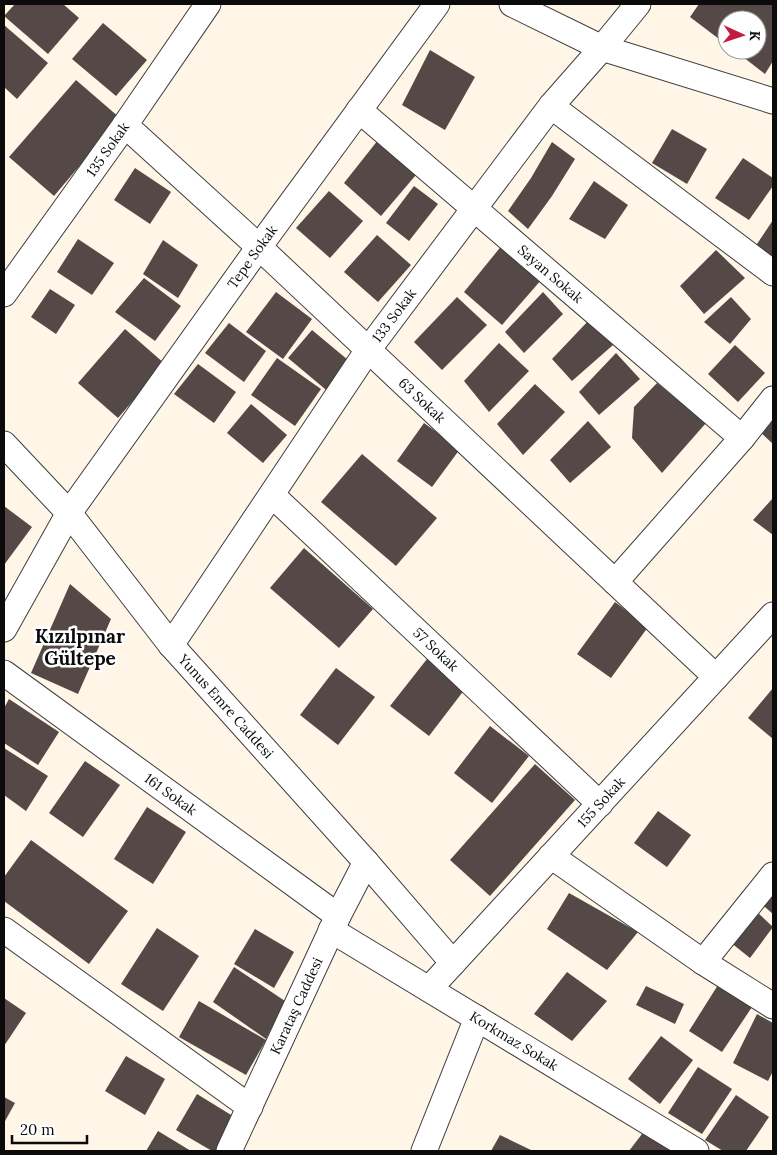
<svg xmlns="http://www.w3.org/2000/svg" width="777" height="1155" viewBox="0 0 777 1155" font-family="Lora,serif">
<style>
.building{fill:#544946}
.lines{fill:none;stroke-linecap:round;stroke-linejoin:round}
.minor-casing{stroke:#3e3e3e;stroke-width:27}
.minor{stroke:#fff;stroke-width:25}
.labels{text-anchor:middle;stroke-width:5;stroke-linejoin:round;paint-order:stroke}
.street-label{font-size:14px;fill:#0b0b0b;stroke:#fff}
.district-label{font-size:19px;font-weight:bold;fill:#0b0b0b;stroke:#fff}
</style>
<rect width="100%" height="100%" fill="#fff6e8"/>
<g class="building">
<path d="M15,4H63L79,18L48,54L4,16Z"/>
<path d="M699,4H773V61L765,74L734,50H757V20H727V45L690,17Z"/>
<path d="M103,23L147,60L116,96L72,59Z"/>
<path d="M4,25L48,63L17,99L4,87Z"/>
<path d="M430,50L475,77L445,130L402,105Z"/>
<path d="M76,80L120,118L54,196L9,157Z"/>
<path d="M672,129L707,149L687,184L652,163Z"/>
<path d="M382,135L421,169L381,216L344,183Z"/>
<path d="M552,142L575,159L552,196L528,229L508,211L531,178Z"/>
<path d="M743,158L773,178V186L749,220L715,198Z"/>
<path d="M135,168L171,192L150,224L114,200Z"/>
<path d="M594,181L628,205L605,239L569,219Z"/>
<path d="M414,186L438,204L409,241L386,223Z"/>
<path d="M329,191L363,221L330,258L296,228Z"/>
<path d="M773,220V258L755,247Z"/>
<path d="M377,235L411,265L378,302L344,272Z"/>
<path d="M78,239L114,263L92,295L57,272Z"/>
<path d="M163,240L198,265L178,298L143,274Z"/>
<path d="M503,244L542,279L502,325L464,292Z"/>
<path d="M716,250L745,278L704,314L680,286Z"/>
<path d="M144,278L181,306L155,341L115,312Z"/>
<path d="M50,289L75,305L56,334L31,317Z"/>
<path d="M276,292L312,319L283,359L246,332Z"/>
<path d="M543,292L563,314L524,353L505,332Z"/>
<path d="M457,297L487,325L442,370L414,342Z"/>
<path d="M731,297L751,319L730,344L704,322Z"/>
<path d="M590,319L613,345L572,381L552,359Z"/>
<path d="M229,323L266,351L244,382L205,353Z"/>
<path d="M125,329L165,364L118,418L78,383Z"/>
<path d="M312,330L354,365L331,394L288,358Z"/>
<path d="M499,343L529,371L489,412L464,381Z"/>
<path d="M735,345L765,373L738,402L708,374Z"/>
<path d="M616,353L640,379L599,415L579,392Z"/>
<path d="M277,358L321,389L295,426L251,395Z"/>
<path d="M198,364L236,392L214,423L174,394Z"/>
<path d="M657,383L706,423L662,473L632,438L634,407Z"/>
<path d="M535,384L565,412L523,455L497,424Z"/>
<path d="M251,404L287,435L263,463L227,433Z"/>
<path d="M773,412V444L757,429Z"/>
<path d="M588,421L611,447L570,483L550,460Z"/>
<path d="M424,423L460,449L432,487L397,461Z"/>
<path d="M362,454L437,518L396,566L321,502Z"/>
<path d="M773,498V535L753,520Z"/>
<path d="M4,506L32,527L4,565Z"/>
<path d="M304,548L373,609L339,648L270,588Z"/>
<path d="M70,584L111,619L78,694L31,673Z"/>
<path d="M615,602L648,627L611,678L577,654Z"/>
<path d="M427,659L465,689L429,736L390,706Z"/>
<path d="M336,668L375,697L338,745L300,715Z"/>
<path d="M773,688V739L748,718Z"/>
<path d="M9,699L59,732L38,765L4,743V708Z"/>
<path d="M490,726L529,756L492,803L454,773Z"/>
<path d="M4,748L48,776L26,811L4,795Z"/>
<path d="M85,761L120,785L83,837L49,813Z"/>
<path d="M535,764L575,800L490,896L450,860Z"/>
<path d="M147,807L186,832L153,884L114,859Z"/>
<path d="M658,811L691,835L667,867L634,843Z"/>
<path d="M31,840L128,911L89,964L4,901V877Z"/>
<path d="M773,885V914L759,902Z"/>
<path d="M569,893L638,932L607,970L547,929Z"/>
<path d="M756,911L773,927L750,958L730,942Z"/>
<path d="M157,928L199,956L163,1011L121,984Z"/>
<path d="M255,929L294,952L274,988L234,964Z"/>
<path d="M234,967L285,1001L266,1039L213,1002Z"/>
<path d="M567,972L607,1001L572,1041L534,1014Z"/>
<path d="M718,985L752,1007L722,1052L689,1031Z"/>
<path d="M646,986L684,1004L675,1024L636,1005Z"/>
<path d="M4,998L26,1013L4,1046Z"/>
<path d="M199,1001L266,1040L246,1075L179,1037Z"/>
<path d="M757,1014L773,1023V1071L768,1081L733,1063Z"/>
<path d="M661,1036L693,1060L660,1104L628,1079Z"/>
<path d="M126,1056L165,1079L145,1115L105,1091Z"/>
<path d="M698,1067L732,1089L702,1134L668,1113Z"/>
<path d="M197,1094L236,1118L216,1151H212L176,1130Z"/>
<path d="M736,1095L769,1117L746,1151H723L705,1140Z"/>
<path d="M4,1097L15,1103L4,1123Z"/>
<path d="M645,1130L674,1151H629Z"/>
<path d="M158,1131L191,1151H146Z"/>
<path d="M500,1135L533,1151H491Z"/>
</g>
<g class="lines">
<g class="minor-casing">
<g id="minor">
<path d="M512,4L602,48L773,101"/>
<path d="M551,106L773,273"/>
<path id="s1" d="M359,110L742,438"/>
<path id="s2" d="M125,125L259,247L716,677"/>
<path id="s3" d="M4,294L125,125L208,4"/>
<path id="s4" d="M4,444L69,513L171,645L366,862L453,963"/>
<path id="s5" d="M272,495L600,804"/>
<path d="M615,582L742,438L773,399"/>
<path id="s6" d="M4,629L69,513L259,247L437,4"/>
<path id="s7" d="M171,645L368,350L551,106L602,48L638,4"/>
<path id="s8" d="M4,673L338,916"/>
<path d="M551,856L703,962L773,1006"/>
<path d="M4,930L250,1107"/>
<path id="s9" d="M331,930L696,1151"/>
<path d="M703,962L773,875"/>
<path id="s10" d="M429,989L773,615"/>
<path id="s11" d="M229,1151L338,916L366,862"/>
<path d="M424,1151L477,1018"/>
</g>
</g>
<use href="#minor" class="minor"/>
</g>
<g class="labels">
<g class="street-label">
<text dy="5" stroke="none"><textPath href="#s3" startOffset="178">135 Sokak</textPath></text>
<text dy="5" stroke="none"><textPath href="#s6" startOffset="448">Tepe Sokak</textPath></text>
<text dy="5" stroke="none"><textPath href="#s1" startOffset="252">Sayan Sokak</textPath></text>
<text dy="5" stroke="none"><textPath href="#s7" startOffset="398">133 Sokak</textPath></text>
<text dy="5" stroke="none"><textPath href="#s2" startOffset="405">63 Sokak</textPath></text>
<text dy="5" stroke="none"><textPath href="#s5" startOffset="225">57 Sokak</textPath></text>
<text dy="5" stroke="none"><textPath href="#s4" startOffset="344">Yunus Emre Caddesi</textPath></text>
<text dy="5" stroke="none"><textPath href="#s8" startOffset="206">161 Sokak</textPath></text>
<text dy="5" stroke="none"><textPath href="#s10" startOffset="254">155 Sokak</textPath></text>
<text dy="5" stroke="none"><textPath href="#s11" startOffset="160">Karataş Caddesi</textPath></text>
<text dy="5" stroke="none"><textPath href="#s9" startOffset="214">Korkmaz Sokak</textPath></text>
</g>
<g class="district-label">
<text x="80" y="643">Kızılpınar<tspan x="80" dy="22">Gültepe</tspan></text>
</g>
</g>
<rect width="777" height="1155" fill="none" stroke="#0b0b0b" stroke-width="10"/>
<g transform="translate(742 35) rotate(93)"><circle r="24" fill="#ffffff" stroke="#9d9d9d"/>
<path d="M0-4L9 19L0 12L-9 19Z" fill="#c31a41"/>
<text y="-8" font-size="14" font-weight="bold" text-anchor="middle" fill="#0b0b0b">K</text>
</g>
<path d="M12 1135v8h75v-8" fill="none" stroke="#0b0b0b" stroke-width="2.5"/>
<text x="20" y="1135" font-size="15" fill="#0b0b0b" stroke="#ffffff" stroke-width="4" paint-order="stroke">20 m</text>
</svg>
